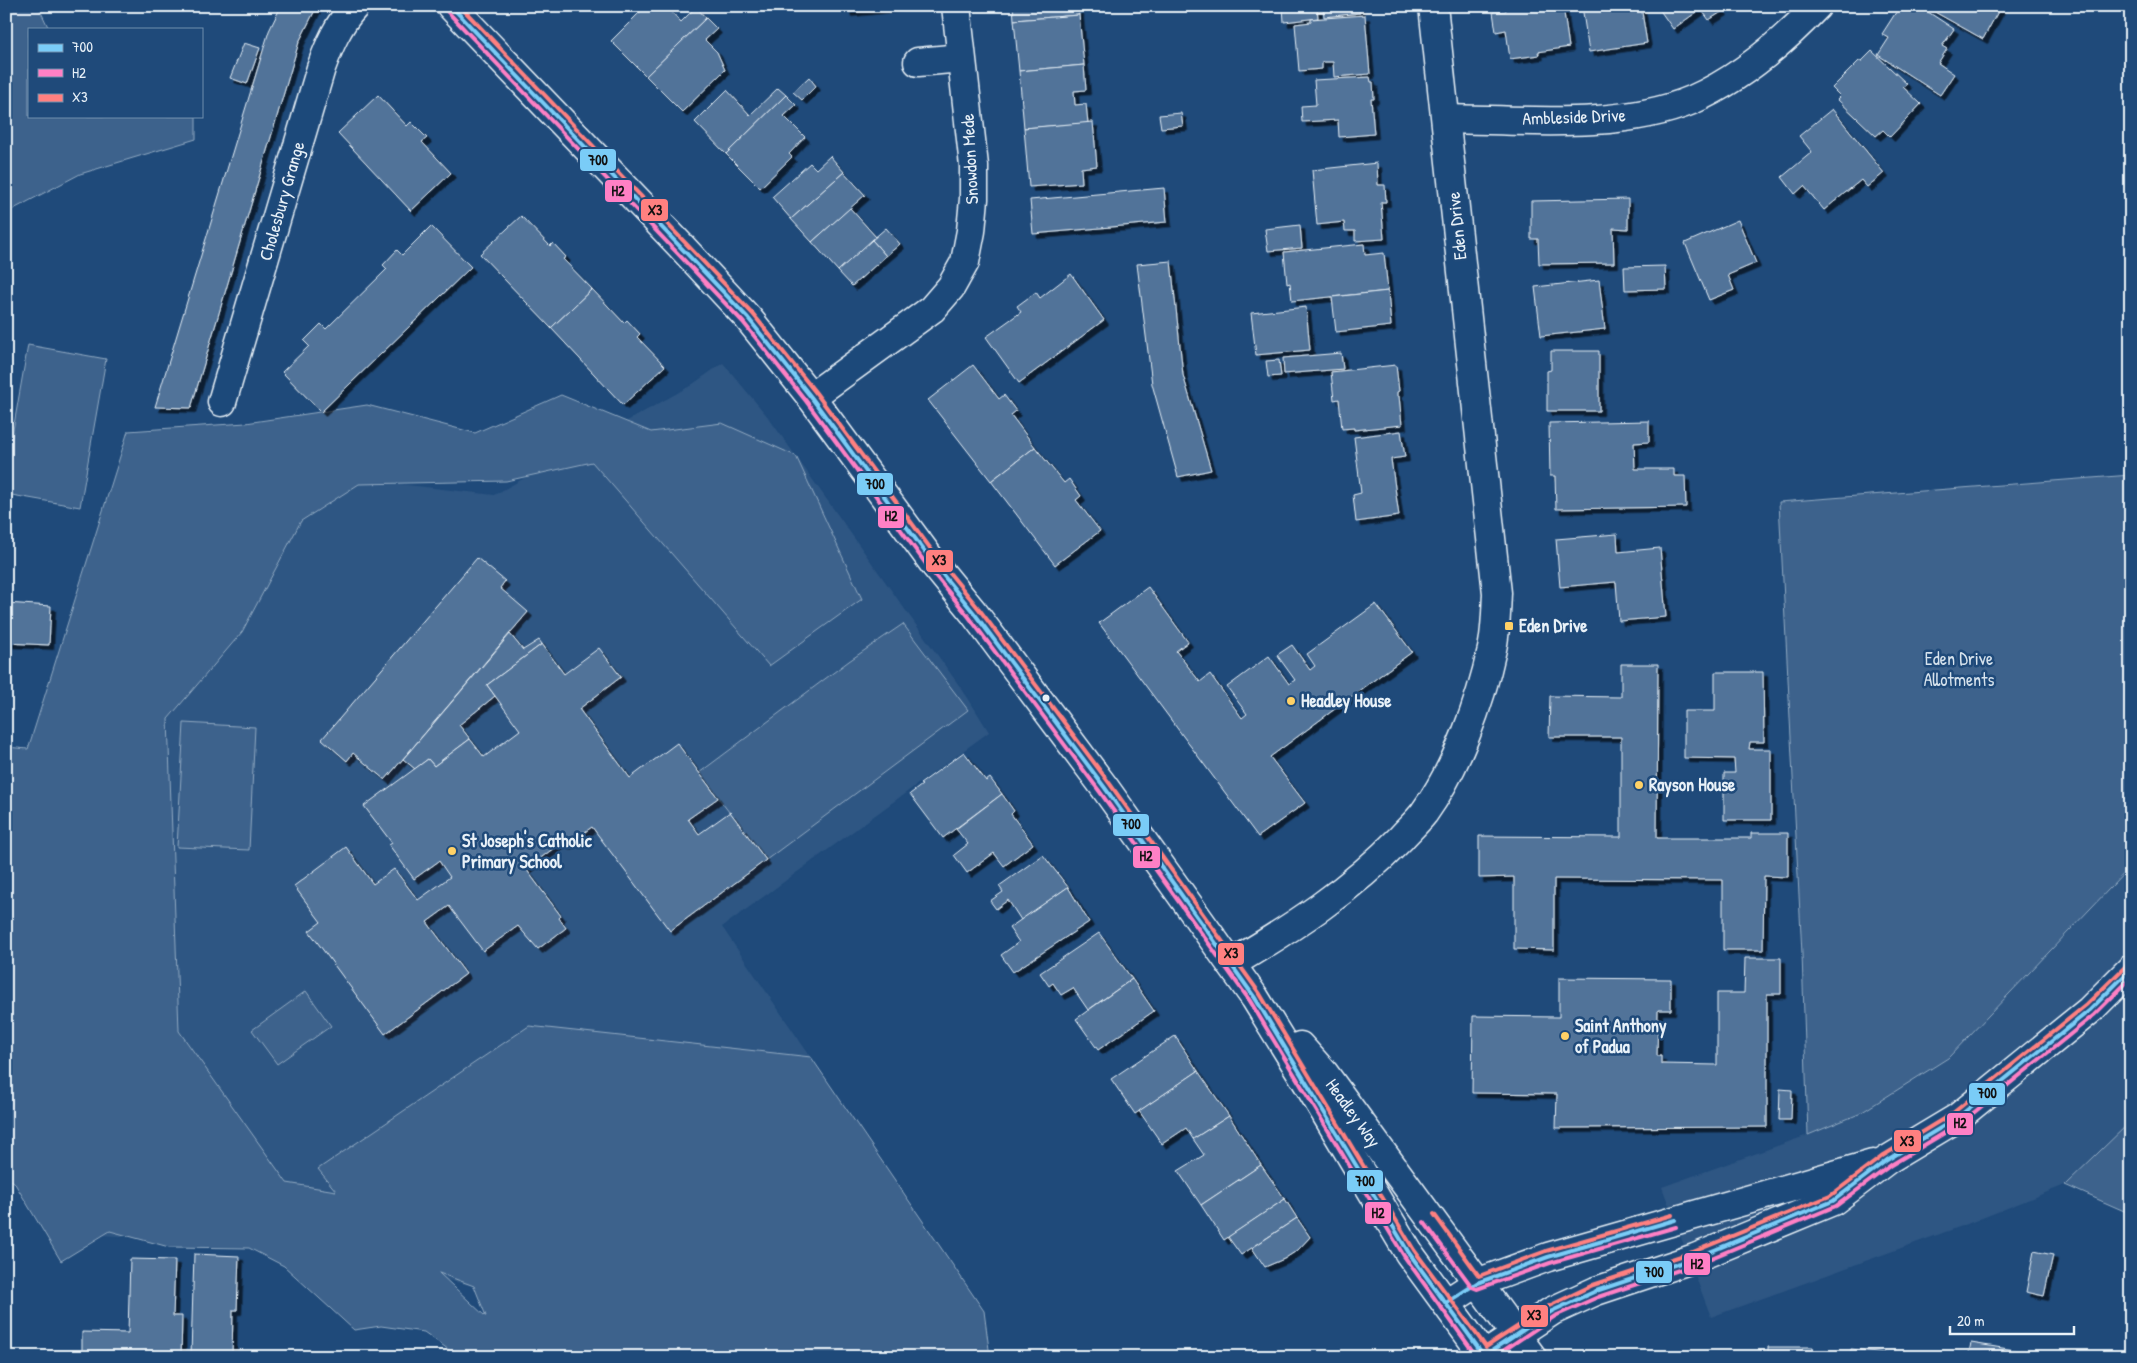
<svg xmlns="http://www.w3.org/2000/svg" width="2137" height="1363" viewBox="0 0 2137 1363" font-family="'Patrick Hand',sans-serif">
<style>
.built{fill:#2e5683}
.green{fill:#3c628c;stroke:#92aac2;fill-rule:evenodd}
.building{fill:#517399;stroke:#e8f1f8;filter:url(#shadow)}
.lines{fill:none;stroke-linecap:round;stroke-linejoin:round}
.minor-casing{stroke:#e8f1f8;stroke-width:31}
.tertiary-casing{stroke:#e8f1f8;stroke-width:31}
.secondary-casing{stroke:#e8f1f8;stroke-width:31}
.minor{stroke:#1f4a7a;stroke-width:28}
.tertiary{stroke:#1f4a7a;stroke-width:28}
.secondary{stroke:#1f4a7a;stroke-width:28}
.bus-1-casing{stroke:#1f4a7a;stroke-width:8}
.bus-2-casing{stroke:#1f4a7a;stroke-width:8}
.bus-3-casing{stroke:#1f4a7a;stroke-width:8}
.bus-1{stroke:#7accf7;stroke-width:4}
.bus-2{stroke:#ff80c5;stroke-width:4}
.bus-3{stroke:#ff8080;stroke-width:4}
.poi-dot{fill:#ffd166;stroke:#1f4a7a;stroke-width:2}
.bus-dot{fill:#e8f1f8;stroke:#1f4a7a;stroke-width:2}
.labels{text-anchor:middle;stroke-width:5;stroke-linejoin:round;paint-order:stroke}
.street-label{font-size:18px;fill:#e8f1f8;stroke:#1f4a7a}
.poi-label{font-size:18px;font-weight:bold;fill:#e8f1f8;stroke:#1f4a7a;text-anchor:start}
.park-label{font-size:18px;fill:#d7e3ed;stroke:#1f4a7a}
.line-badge{stroke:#1f4a7a;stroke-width:2}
.pale-badge-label{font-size:14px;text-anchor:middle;font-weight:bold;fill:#111}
</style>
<defs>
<filter id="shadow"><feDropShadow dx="4.5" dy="4.5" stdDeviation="0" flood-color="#0009"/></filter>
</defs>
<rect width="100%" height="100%" fill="#1f4a7a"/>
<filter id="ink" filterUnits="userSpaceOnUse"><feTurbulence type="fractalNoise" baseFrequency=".02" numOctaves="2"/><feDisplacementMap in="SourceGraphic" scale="10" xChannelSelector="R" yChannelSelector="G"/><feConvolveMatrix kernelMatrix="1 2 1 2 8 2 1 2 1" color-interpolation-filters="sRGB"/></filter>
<g filter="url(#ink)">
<g class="built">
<path d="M723,363L768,417L968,698L989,732L722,927L984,1311L990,1357H503L474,1286L286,1245L80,1234L140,454L494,495L690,386Z"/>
<path d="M2131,866V1121L2065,1185L1962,1226L1711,1317L1662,1187L1808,1135L1859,1114L1948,1058Z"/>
</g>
<g class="green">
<path d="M6,6H30L40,10L49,29H29V116H196V139L80,174L6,213Z"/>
<path d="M28,345L106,359L80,507L6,494V470Z"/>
<path d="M561,395L651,432L722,423L796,456L862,599L769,666L592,462L506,481L359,484L301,521L242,632L168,719L179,1031L287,1183L336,1191L318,1169L529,1026L811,1057L984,1311L990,1357H459L424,1332L381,1326L354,1330L284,1266L249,1248L169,1247L110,1231L61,1261L14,1182L6,1177V747L28,749L128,431L246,423L367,405L475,433ZM439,1273L474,1286L486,1316H485Z"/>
<path d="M2131,475V866L1948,1058L1859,1114L1808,1135L1802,954L1779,502Z"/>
<path d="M903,624L968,710L766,860L699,773L849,661Z"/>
<path d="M184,723L255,727L249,850L177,847Z"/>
<path d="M306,991L331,1026L277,1064L252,1030Z"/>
<path d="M2131,1121V1214L2065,1185Z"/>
</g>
<g class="building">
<path d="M281,6L316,8L299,42L191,408L155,407L269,31Z"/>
<path d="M646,6H666L681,22L696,7L706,18L646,76L611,41Z"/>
<path d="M846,6H898V7L847,12Z"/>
<path d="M1013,6H1067V11L1079,10V15L1014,20Z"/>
<path d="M1283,6H1317L1318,18L1284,22Z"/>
<path d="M1323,6H1359L1360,13L1324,17Z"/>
<path d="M1505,6H1563L1569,47L1538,52L1539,55L1510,59L1506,30L1496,32L1493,12L1506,11Z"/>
<path d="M1582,6H1641L1647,43L1589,52Z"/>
<path d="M1657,6H1719L1723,11L1709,20L1701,9L1673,29Z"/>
<path d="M1900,6H1919L1954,29L1942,46L1947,49L1938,63L1954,74L1940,95L1878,55L1889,38L1882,34Z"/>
<path d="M1924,6H2001L1983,39Z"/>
<path d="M1079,15L1084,65L1019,71L1014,20Z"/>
<path d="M1365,15L1370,74L1334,77L1333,62H1322V69L1299,71L1295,24L1311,22V19Z"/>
<path d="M706,18L717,29L705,40L717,52L725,70L682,112L646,76Z"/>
<path d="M244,43L260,48L247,84L230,78Z"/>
<path d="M1872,51L1907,84L1903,87L1921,104L1890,137L1883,130L1876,136L1837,99L1840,96L1832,88L1859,61H1862Z"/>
<path d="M1084,65L1086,90L1074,91L1075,105L1086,104L1088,123L1024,128L1019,71Z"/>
<path d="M809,77L816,86L802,100L793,92Z"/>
<path d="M1370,77L1371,82H1373L1374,99H1371L1374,134L1339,137L1338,120L1302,122L1301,106L1316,105L1314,80Z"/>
<path d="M778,88L786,95L726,154L695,122L727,90L750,115Z"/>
<path d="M378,95L407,126L411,122L427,138L422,142L451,173L411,211L338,133Z"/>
<path d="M786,95L796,105L784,116L805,137L789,154L792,157L760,188L726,154Z"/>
<path d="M1832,109L1884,173L1867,187L1861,180L1824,210L1804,186L1795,194L1782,177L1812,152L1799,136Z"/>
<path d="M1181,113L1183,126L1161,128L1159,115Z"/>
<path d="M1093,122L1097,166L1081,168L1082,183L1029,187L1024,128Z"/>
<path d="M830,156L844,172L791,219L772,197L810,163L816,169Z"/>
<path d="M1377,163L1378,185H1385L1386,202H1381L1384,239L1355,241V231H1345L1344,222L1317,225L1312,170Z"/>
<path d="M844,172L865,195L812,242L791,219Z"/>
<path d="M1164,188L1167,222L1033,234L1030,200Z"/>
<path d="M1628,199V229L1613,228L1614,263L1539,264L1538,239H1531V201Z"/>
<path d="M850,208L876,237L838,271L812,242Z"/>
<path d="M521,216L550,246L553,243L566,257L563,259L592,289L551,328L480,254Z"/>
<path d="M1738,220L1756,263L1728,275L1734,290L1709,300L1685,243Z"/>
<path d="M1300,225L1302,248L1268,251L1265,229Z"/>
<path d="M431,226L471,267L321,412L282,372L309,346L304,341L321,324L326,329L387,269L383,265L397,250L402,255Z"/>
<path d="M886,228L900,244L886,256L872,240Z"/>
<path d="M872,240L886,256L852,286L838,271Z"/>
<path d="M1364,244L1365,255L1384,253L1388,291L1292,301L1290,283L1287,284L1284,252Z"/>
<path d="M1171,261L1183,375L1211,470L1178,477L1152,384L1137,264Z"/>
<path d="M1665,266L1666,289L1625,290L1624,267Z"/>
<path d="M1071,274L1104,320L1019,383L986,337L1021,312L1017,306L1036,292L1040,298Z"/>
<path d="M1599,280L1605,329L1541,336L1535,287Z"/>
<path d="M592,289L624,323L627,320L640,334L637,337L665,366L623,405L551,328Z"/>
<path d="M1388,291L1391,326L1336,332L1332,297Z"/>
<path d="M1306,307L1310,350L1256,355L1251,313Z"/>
<path d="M1551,351H1599V411H1547V371L1551,370Z"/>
<path d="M1341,353L1343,369L1284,374L1283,358Z"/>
<path d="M1279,360L1281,376L1268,377L1266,361Z"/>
<path d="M973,365L999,399L1004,395L1016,411L1011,415L1035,447L991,481L928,400Z"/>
<path d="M1396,365L1399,391L1397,392V396H1399L1402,425L1354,430V428L1342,429L1339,399L1334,400L1331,372Z"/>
<path d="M1649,421V442L1634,443L1635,469H1674V476H1685L1686,507L1556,509L1555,476H1550L1549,423Z"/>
<path d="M1401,431L1405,457L1391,459L1399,516L1356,522L1353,495L1361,493L1354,437Z"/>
<path d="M1035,447L1064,483L1069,479L1081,496L1076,500L1100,531L1055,565L991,481Z"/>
<path d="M1617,534L1618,552L1660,548L1666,617L1619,621L1616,582L1560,587L1556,539Z"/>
<path d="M477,558L505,581L500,588L528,612L385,780L353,753L347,761L322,739Z"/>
<path d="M1148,587L1188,642L1176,651L1200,682L1210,674L1242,718L1247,714L1227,687L1269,656L1289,684L1295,680L1277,655L1292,645L1310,670L1315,666L1307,654L1376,604L1412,652L1270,757L1305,803L1258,837L1099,623Z"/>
<path d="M6,603L51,606L49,645L6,643Z"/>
<path d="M510,634L523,650L539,640L542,644L487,685L495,696L459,725L470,739L434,766L428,759L415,769L403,759Z"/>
<path d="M542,644L564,674L599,648L621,677L579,709L630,778L677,743L718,798L688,819L699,834L730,812L766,860L670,931L592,827L565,846L562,842L526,869L561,916L559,918L566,928L538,949L518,926L483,951L449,906L427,922L466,974L385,1034L309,931L321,922L294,886L346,847L373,884L394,869L418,900L450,877L439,861L414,879L389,845L392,843L364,806L428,759L434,766L470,739L484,757L520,730L487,685Z"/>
<path d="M1621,664H1658L1657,838H1751V833H1788V877L1764,876L1763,950H1723V880L1554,879V950L1514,949V877L1479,878V836L1621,837V737H1549L1550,696L1621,697Z"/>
<path d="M1715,672H1763L1764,742H1750L1749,749H1771V820H1724V773H1735L1734,759L1684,758V711H1715Z"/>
<path d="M964,752L986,781L990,778L1002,794L943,838L910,794L922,785L920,784Z"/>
<path d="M1002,794L1014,811L1011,814L1033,844L1004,866L994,853L967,873L954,855L968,844L956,829Z"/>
<path d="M1043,855L1068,887L1021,920L1008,900L996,909L990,901L1003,892L999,886Z"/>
<path d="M1068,887L1089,922L1013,972L1001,955L1019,942L1009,928Z"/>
<path d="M1099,933L1132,979L1088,1010L1073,988L1061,995L1053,983L1049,986L1040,973Z"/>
<path d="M1745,958H1781V994H1767V1127L1556,1128L1557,1094L1472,1093L1473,1016L1559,1017V978L1671,979V1010H1658L1657,1056H1661V1064L1717,1065V993H1744Z"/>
<path d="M1132,979L1154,1011L1098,1050L1076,1019Z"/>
<path d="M1175,1036L1198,1071L1135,1114L1111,1079Z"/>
<path d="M1198,1071L1229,1116L1193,1139L1186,1128L1162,1144L1139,1111Z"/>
<path d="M1780,1089L1792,1090L1791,1120H1779Z"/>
<path d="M1229,1116L1261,1165L1201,1205L1178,1171L1204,1155L1193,1139Z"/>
<path d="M1261,1165L1285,1199L1224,1240L1201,1205Z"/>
<path d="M1285,1199L1297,1218L1241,1255L1228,1237Z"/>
<path d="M1297,1218L1310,1237L1298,1250L1284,1259L1265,1267L1252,1248Z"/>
<path d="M2034,1251L2053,1255L2044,1296L2026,1292Z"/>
<path d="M194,1254L239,1256L237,1310H233L232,1356L191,1355Z"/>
<path d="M130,1259L175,1260L173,1316H182L181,1357H82V1332L128,1333Z"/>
<path d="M1971,1343L2021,1351L2020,1357H1968Z"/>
<path d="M1768,1347H1813L1814,1357H1768Z"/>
<path d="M1851,1349L1894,1354V1357H1850Z"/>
</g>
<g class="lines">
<g class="minor-casing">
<g id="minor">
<path d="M918,62L961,58"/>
<path d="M1447,119C1523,120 1621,130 1692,100C1740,79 1782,43 1817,6"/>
<path d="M811,397L932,309L951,287L965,262L971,231L974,199V166L956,6"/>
<path d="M222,402L321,68C329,46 338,24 355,6"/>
<path d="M1231,964C1292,928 1351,890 1401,838C1408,830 1417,822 1424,813C1457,767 1480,704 1492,649C1496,631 1496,611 1497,593L1433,6"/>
</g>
</g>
<g class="tertiary-casing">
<g id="tertiary">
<path d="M1446,1303L1477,1283L1548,1257L1873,1164"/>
<path d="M1484,1356L1552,1311L1596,1291L1695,1258L1833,1201L1887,1160L1957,1118L2090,1010L2131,969"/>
</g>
</g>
<g class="secondary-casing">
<g id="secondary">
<path d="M451,6L680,245L748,318L811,397L934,564L974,613L1105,788L1255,998L1308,1084L1409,1253L1485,1357"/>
<path d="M1300,1046L1324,1073L1532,1357"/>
</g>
</g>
<use href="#minor" class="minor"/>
<use href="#tertiary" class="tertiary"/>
<use href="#secondary" class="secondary"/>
<g class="bus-1-casing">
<g id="bus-1">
<path d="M451,6L748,318L811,397L934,564L974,613L1105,788L1255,998L1409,1253L1485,1357"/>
<path d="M1446,1303L1477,1283L1548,1257L1675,1220"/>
<path d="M1484,1356L1552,1311L1596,1291L1695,1258L1833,1201L1887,1160L1957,1118L2090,1010L2131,969"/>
</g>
</g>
<g class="bus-2-casing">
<g id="bus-2">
<path d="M446,10L743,322L806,401L929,568L969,617L1100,792L1250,1001L1404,1256L1477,1357"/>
<path d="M1424,1222L1472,1287L1477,1289L1550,1263L1676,1227"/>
<path d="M1494,1357L1555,1316L1598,1297L1697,1264L1836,1206L1891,1165L1961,1123L2094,1015L2131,978"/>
</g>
</g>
<g class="bus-3-casing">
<g id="bus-3">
<path d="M460,6L753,314L816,393L939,560L979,609L1110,784L1260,994L1414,1250L1486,1347L1549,1306L1593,1285L1693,1252L1830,1196L1884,1155L1953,1113L2086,1005L2127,965"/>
<path d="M1434,1214L1479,1276L1546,1251L1672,1215"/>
</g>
</g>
<use href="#bus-1" class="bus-1"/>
<use href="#bus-2" class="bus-2"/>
<use href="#bus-3" class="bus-3"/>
</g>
</g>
<g class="poi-dot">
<rect x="1504" y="621" width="10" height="10" rx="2.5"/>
<circle cx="1291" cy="701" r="5"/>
<circle cx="1639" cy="785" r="5"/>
<circle cx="452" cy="851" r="5"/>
<circle cx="1565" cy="1036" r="5"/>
</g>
<circle class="bus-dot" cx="1046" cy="698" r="4.5"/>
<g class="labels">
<g class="street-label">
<text transform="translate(1574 117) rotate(-2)" y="6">Ambleside Drive</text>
<text transform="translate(970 159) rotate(-93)" y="6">Snowdon Mede</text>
<text transform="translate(282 201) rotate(-74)" y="6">Cholesbury Grange</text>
<text transform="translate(1457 226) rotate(-96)" y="6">Eden Drive</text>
<text transform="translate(1353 1113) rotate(54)" y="6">Headley Way</text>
</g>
<g class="poi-label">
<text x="1519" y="632">Eden Drive</text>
<text x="1301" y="707">Headley House</text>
<text x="1649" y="791">Rayson House</text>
<text x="462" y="847">St Joseph's Catholic<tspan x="462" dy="21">Primary School</tspan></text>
<text x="1575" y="1032">Saint Anthony<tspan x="1575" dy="21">of Padua</tspan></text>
</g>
<g class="park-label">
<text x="1959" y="665">Eden Drive<tspan x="1959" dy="21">Allotments</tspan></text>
</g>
</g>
<g class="line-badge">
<rect x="579" y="148" width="38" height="24" rx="5" fill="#7accf7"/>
<rect x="604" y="179" width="29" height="24" rx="5" fill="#ff80c5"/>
<rect x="640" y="198" width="29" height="24" rx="5" fill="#ff8080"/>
<rect x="856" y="472" width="38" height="24" rx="5" fill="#7accf7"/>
<rect x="877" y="505" width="28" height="24" rx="5" fill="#ff80c5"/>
<rect x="925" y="549" width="29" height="24" rx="5" fill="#ff8080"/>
<rect x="1112" y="813" width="38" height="24" rx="5" fill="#7accf7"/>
<rect x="1132" y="845" width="29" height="24" rx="5" fill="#ff80c5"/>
<rect x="1217" y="942" width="28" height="24" rx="5" fill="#ff8080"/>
<rect x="1968" y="1082" width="38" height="24" rx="5" fill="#7accf7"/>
<rect x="1946" y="1112" width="28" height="24" rx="5" fill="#ff80c5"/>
<rect x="1893" y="1129" width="29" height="24" rx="5" fill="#ff8080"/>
<rect x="1346" y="1169" width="38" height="24" rx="5" fill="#7accf7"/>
<rect x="1364" y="1201" width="28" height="24" rx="5" fill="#ff80c5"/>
<rect x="1683" y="1252" width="28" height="24" rx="5" fill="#ff80c5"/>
<rect x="1635" y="1260" width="38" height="24" rx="5" fill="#7accf7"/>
<rect x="1520" y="1304" width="29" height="24" rx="5" fill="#ff8080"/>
</g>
<g class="pale-badge-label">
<text x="598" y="165">700</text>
<text x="618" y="196">H2</text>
<text x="655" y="215">X3</text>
<text x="875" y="489">700</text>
<text x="891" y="521">H2</text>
<text x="939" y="565">X3</text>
<text x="1131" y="829">700</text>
<text x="1146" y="861">H2</text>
<text x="1231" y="958">X3</text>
<text x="1987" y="1098">700</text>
<text x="1960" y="1128">H2</text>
<text x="1907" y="1146">X3</text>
<text x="1365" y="1186">700</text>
<text x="1378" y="1218">H2</text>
<text x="1697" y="1269">H2</text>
<text x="1654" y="1277">700</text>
<text x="1534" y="1320">X3</text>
</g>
<rect width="2137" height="1363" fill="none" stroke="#1f4a7a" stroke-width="25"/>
<rect x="12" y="12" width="2112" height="1338" fill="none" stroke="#e8f1f8" stroke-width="2" filter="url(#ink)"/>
<rect x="28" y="28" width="175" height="90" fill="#1f4a7a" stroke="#6f8dac"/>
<rect x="38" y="44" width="25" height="8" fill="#7accf7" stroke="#6f8dac"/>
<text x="72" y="52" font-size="15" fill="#e8f1f8">700</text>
<rect x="38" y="69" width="25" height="8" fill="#ff80c5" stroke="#6f8dac"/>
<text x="72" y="78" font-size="15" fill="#e8f1f8">H2</text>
<rect x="38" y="94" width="25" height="8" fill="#ff8080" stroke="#6f8dac"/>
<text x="72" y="102" font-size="15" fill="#e8f1f8">X3</text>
<path d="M1950 1326v8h124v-8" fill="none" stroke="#e8f1f8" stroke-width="2.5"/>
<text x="1957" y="1326" font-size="15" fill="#e8f1f8" stroke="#1f4a7a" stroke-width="4" paint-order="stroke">20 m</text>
</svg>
